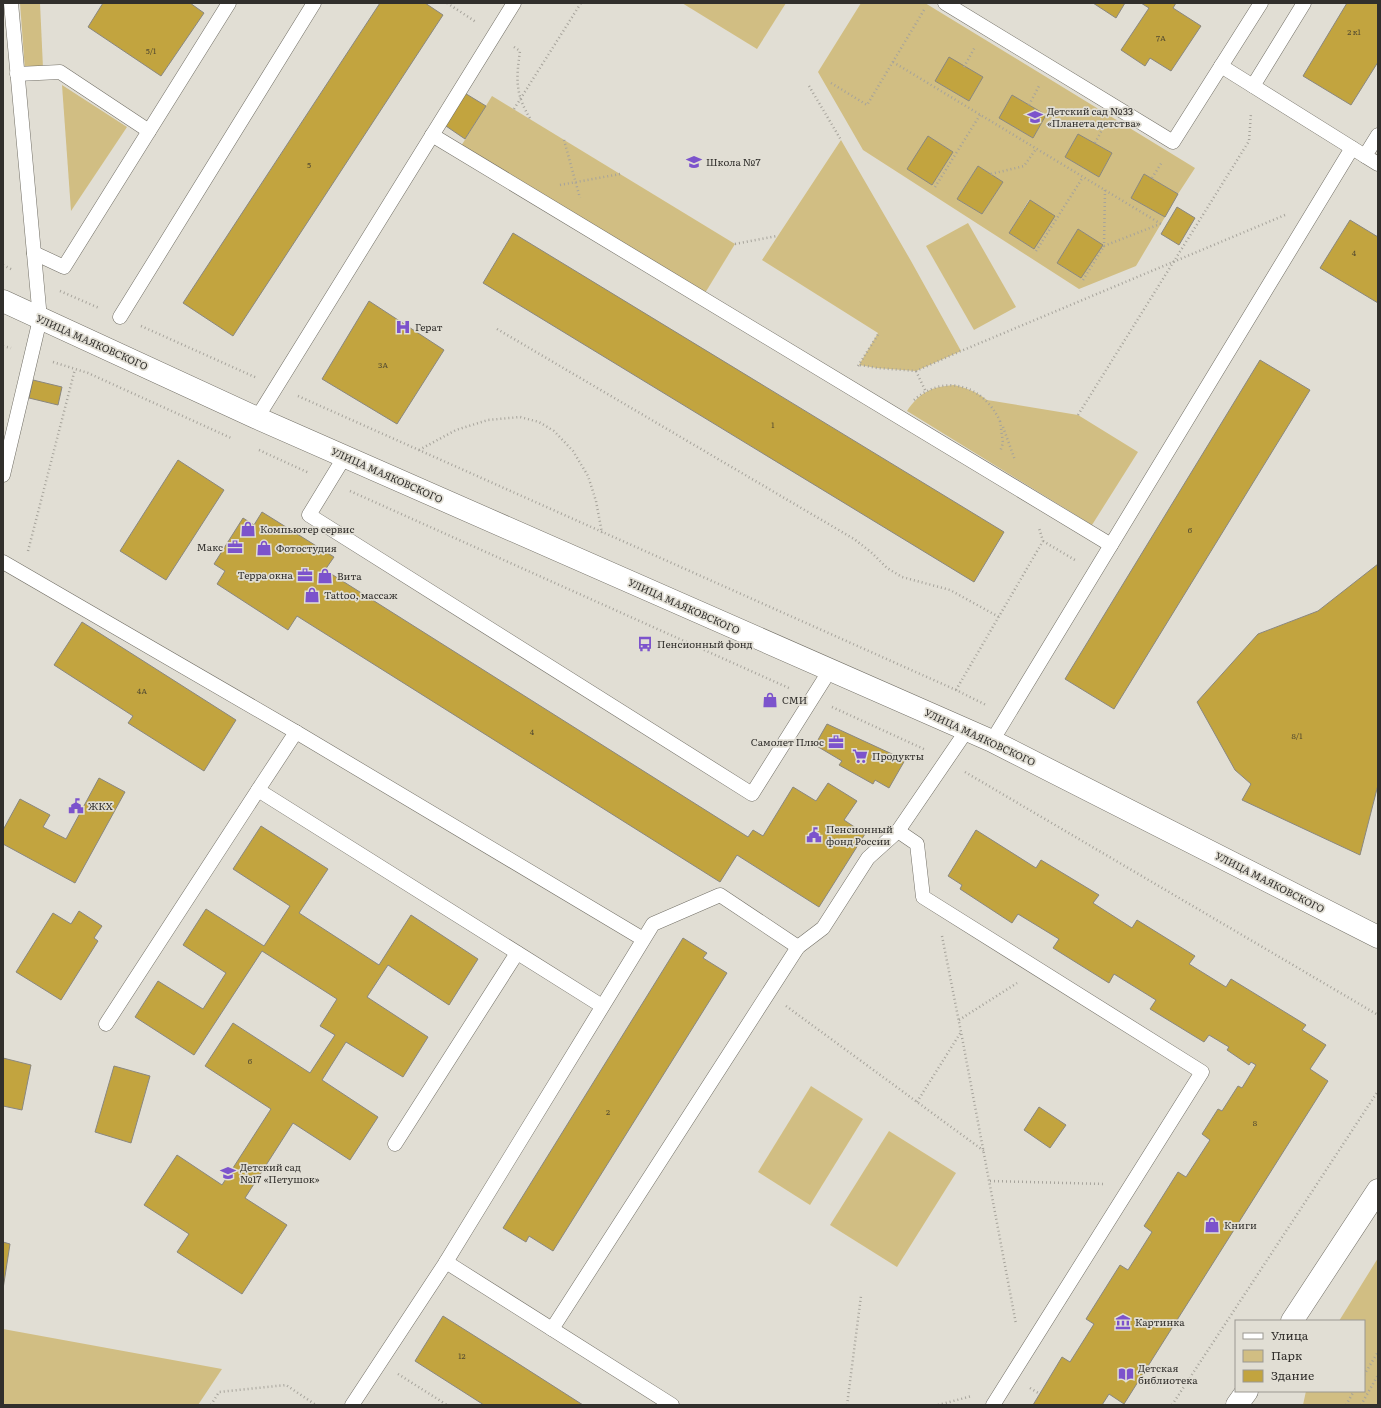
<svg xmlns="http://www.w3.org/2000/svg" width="1381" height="1408" viewBox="0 0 1381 1408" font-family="Literata,serif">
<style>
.green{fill:#d1be83;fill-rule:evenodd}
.building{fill:#c2a43f;stroke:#8a877f}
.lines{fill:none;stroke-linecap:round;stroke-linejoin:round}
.service-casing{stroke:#726f66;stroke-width:15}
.tertiary-casing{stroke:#726f66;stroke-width:23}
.secondary-casing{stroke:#726f66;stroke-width:23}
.path{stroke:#a6a39b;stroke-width:2.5;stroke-dasharray:1 3;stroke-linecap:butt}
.service{stroke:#fff;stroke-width:14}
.tertiary{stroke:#fff;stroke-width:22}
.secondary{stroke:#fff;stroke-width:22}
.labels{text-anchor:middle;stroke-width:3.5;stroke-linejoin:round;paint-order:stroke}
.number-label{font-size:8px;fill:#554c31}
.poi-label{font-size:10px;fill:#312f2c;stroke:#e1ded4;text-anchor:start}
.street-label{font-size:10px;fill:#312f2c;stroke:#e1ded4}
</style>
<rect width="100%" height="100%" fill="#e1ded4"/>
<g class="green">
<path d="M20,3H40L43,68L25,70Z"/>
<path d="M682,3H786L757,49Z"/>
<path d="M861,3H925L1195,168L1178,194L1144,174L1131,198L1165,217L1136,266L1079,289L863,150L818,72ZM949,58L983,77L969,101L935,81ZM1012,95L1046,115L1033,138L999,118ZM1078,134L1112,153L1099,177L1065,157ZM928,136L953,152L932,185ZM978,166L1003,182L982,214L957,199ZM1029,200H1030L1033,248L1009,233ZM1078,229L1102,245L1081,278L1057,263Z"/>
<path d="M62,85L127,127L71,211Z"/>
<path d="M492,96L735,244L702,298L458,151Z"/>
<path d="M841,140L911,261L961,351L916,371L877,368L859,365L878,333L762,260Z"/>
<path d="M968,223L1016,307L974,330L926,246Z"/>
<path d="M954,385C967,388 977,392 987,400L1078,415L1138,452L1092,525L907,411C920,392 931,387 954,385Z"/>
<path d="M811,1086L863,1119L810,1205L758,1172Z"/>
<path d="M889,1131L956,1173L897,1267L830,1225Z"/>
<path d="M1378,1258V1405H1303L1306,1391H1364V1321H1339Z"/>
<path d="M3,1329L222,1369L198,1405H3Z"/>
</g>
<g class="building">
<path d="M103,3H190L204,13L161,76L88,27Z"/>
<path d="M380,3H425L443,15L233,336L183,303Z"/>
<path d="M1093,3H1125L1116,18Z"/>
<path d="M1141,3H1176L1173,8L1201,26L1171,71L1150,58L1145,66L1121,50L1149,8Z"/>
<path d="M1347,3H1378V62L1351,105L1303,76Z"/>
<path d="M949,57L983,77L969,101L935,81Z"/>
<path d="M463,92L486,106L465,139L443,124Z"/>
<path d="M1012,95L1046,115L1033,138L999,118Z"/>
<path d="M1078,134L1112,153L1099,177L1065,157Z"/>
<path d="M928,136L953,152L932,185L907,169Z"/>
<path d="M978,166L1003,182L982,214L957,199Z"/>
<path d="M1144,174L1178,194L1165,217L1131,198Z"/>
<path d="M1030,200L1055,216L1034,249L1009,233Z"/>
<path d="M1177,207L1195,218L1179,245L1161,234Z"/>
<path d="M1350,220L1378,237V303L1320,268Z"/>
<path d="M1078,229L1103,245L1081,278L1057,263Z"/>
<path d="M513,233L1004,532L974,582L483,283Z"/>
<path d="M369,301L444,350L397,424L322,379Z"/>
<path d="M1260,360L1310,390L1114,709L1065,679Z"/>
<path d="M33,380L62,387L58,405L29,398Z"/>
<path d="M178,460L224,490L166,580L120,551Z"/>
<path d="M262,512L334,557L325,570L748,837L753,830L763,836L793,787L816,801L828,783L857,801L844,820L865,834L819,907L737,855L720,882L297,616L288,630L217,584L225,571L214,564L243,518L254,525Z"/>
<path d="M1378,564V785L1360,855L1242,800L1251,784L1235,770L1197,702L1258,634L1318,611Z"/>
<path d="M82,622L236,720L204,771L128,723L133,716L54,665Z"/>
<path d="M827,724L905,760L889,788L875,780L873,784L839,765L842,761L815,745Z"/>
<path d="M99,778L125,792L75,883L3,844V830L20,799L50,815L43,827L66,839Z"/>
<path d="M261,826L328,869L299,913L379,965L411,915L478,959L449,1005L388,965L367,997L428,1037L403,1077L346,1042L322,1080L378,1117L350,1160L293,1123L245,1198L287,1225L242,1294L177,1252L189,1234L144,1205L177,1155L222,1185L271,1109L205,1066L233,1023L310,1073L335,1035L320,1026L337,999L262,951L194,1055L135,1017L158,981L203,1009L226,973L183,945L206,909L264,946L290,906L233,869Z"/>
<path d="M976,830L1036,868L1041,860L1099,895L1093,903L1132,928L1137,920L1195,956L1189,964L1226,987L1231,979L1306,1025L1302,1030L1326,1045L1310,1069L1328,1081L1124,1404L1109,1394L1102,1405H1033L1062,1357L1070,1362L1094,1324L1086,1319L1120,1265L1128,1270L1152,1232L1144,1226L1178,1172L1186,1177L1210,1140L1202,1134L1218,1109L1222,1111L1238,1086L1242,1088L1256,1065L1251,1062L1249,1065L1227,1050L1229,1047L1209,1035L1204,1042L1150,1009L1156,1000L1114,974L1109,983L1053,948L1059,939L1018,914L1012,923L960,889L962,885L948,876Z"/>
<path d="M79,911L102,926L94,938L98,941L61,1000L16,972L53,913L71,924Z"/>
<path d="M683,938L707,953L703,958L727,973L553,1251L529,1236L526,1242L503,1228Z"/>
<path d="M3,1058L31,1065L22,1110L3,1106Z"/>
<path d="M114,1066L150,1076L131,1143L95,1132Z"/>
<path d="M1039,1107L1066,1125L1050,1148L1024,1130Z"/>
<path d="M3,1242L10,1244L3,1289Z"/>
<path d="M443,1316L500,1352L583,1405H484L415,1361Z"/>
</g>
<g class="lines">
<g class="service-casing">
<g id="service">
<path d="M945,3L1173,142L1261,3"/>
<path d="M1304,3L1253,86L1365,156"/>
<path d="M1221,66L1253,86"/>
<path d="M17,74L60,72L149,131"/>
<path d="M432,135L1111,545"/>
<path d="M1378,135L1365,156L1378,164"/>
<path d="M34,253L64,267L229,3"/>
<path d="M120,317L314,3"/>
<path d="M257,418L514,3"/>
<path d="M345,456L309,515L752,794L830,670"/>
<path d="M3,475L40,319L11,3"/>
<path d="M3,562L296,732L643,939"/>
<path d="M992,741L1352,148"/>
<path d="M258,790L296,732"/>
<path d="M898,831L917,844L923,897L1202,1072L993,1405"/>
<path d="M106,1024L258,790L602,1006"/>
<path d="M395,1144L517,953"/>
<path d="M446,1262L672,1405"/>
<path d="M552,1329L798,947L823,928L868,858L898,831L967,730"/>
<path d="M352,1405L446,1262L653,924L720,895L798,947"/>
</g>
</g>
<g class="tertiary-casing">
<path id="tertiary" d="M3,301L257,418L992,741L1378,937"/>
</g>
<g class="secondary-casing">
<g id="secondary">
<path d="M1292,1321L1378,1190"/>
<path d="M1237,1405L1247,1391"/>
</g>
</g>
<g class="path">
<path d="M447,3L476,22"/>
<path d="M514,47L520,51C516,80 515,94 531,120"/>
<path d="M893,62L1161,224"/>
<path d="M964,67L975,47"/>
<path d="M831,83L867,105L924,10"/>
<path d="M809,86L841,140"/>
<path d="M1029,105L1039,86"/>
<path d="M514,109L581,3"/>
<path d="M564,140L580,198"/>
<path d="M1095,143L1104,126"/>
<path d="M991,174L1024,166L1036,149"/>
<path d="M1152,178L1162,162"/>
<path d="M560,185L620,174"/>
<path d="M935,187L980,115"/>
<path d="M1105,190L1104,246L1160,224"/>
<path d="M735,244L777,236"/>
<path d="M1036,251L1083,177"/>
<path d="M3,265L13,270"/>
<path d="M1083,280L1104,246"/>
<path d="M60,291L99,308"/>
<path d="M141,326L257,378"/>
<path d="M497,329L854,539L871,552L887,568L902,577L950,590L999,617"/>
<path d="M3,346L11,348"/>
<path d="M53,362L88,373L231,438"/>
<path d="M860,365L877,368L916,371L961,351L1285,215"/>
<path d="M858,366L879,333"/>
<path d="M916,371L926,392"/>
<path d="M298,396L956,690L986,705"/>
<path d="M914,400C945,373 983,385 1000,421"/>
<path d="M1078,415L1249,141L1251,113"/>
<path d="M1000,421L1003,443L1000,452"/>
<path d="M1003,427L1015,460"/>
<path d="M259,450L309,473"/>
<path d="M419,450L456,430L488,420L520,417L539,422L554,431L573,451L588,476L596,501L602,533"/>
<path d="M350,491L791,689"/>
<path d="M1043,541L1075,560"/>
<path d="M28,551L75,369"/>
<path d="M956,690L1043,541L1039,528"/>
<path d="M832,707L926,750"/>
<path d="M965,772L1378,1015"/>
<path d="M942,936L961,1032L1016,1324"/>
<path d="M786,1006L984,1151"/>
<path d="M959,1020L1017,983"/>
<path d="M917,1102L961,1032"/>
<path d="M990,1181L1105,1184"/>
<path d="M398,1374L447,1405"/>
<path d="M1364,1375L1378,1352"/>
<path d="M1030,1388L1040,1394"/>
<path d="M211,1405L219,1392L286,1385L316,1405"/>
<path d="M847,1405L861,1296"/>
<path d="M938,1405L972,1396"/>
<path d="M1172,1405L1378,1091"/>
<path d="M1346,1405L1354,1391"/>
<path d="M1361,1405L1378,1375"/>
</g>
<use href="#service" class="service"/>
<use href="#tertiary" class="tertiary"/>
<use href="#secondary" class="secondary"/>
</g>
<defs>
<g id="school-bare" transform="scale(1.2)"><path d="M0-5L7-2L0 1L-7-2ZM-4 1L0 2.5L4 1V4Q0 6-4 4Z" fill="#7c53cc" stroke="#e1ded4" stroke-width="2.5" paint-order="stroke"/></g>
<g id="hospital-bare" transform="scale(1.2)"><path d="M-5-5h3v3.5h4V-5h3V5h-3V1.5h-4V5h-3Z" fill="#7c53cc" stroke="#e1ded4" stroke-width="2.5" paint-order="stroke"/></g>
<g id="shop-bare" transform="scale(1.2)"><path d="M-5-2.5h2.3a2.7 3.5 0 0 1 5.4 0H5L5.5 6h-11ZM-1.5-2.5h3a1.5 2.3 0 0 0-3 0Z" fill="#7c53cc" stroke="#e1ded4" stroke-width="2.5" paint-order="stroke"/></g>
<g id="office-bare" transform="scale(1.2)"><path d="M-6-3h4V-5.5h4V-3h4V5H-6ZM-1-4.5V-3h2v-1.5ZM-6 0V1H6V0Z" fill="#7c53cc" stroke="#e1ded4" stroke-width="2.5" paint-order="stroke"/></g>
<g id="bus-bare" transform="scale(1.2)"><path d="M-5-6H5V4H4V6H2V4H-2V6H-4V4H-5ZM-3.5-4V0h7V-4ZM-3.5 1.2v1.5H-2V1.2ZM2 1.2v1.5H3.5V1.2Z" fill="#7c53cc" stroke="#e1ded4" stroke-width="2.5" paint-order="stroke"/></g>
<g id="supermarket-bare" transform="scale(1.2)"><path d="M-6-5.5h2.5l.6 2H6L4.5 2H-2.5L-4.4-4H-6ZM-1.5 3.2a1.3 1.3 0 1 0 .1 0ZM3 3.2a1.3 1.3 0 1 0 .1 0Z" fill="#7c53cc" stroke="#e1ded4" stroke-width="2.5" paint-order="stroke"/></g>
<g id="civic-bare" transform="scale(1.2)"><path d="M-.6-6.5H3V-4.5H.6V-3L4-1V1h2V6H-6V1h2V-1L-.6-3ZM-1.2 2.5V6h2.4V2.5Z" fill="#7c53cc" stroke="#e1ded4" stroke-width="2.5" paint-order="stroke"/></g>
<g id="museum-bare" transform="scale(1.2)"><path d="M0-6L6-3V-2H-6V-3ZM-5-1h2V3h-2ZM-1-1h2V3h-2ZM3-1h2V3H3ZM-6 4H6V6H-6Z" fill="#7c53cc" stroke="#e1ded4" stroke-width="2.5" paint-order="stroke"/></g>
<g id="library-bare" transform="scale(1.2)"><path d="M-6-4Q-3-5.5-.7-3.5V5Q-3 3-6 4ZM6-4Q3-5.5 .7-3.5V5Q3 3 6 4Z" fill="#7c53cc" stroke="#e1ded4" stroke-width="2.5" paint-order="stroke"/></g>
</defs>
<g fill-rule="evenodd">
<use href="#school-bare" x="1035" y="117"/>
<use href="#school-bare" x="694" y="162"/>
<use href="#hospital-bare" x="403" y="327"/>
<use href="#shop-bare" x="248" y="529"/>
<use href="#office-bare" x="235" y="547"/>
<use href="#shop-bare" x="264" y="548"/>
<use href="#office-bare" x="305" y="575"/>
<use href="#shop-bare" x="325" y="576"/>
<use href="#shop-bare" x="312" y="595"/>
<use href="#bus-bare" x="645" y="644"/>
<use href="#shop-bare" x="770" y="700"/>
<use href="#office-bare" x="836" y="742"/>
<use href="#supermarket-bare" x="860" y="756"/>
<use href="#civic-bare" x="76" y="806"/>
<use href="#civic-bare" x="814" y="835"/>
<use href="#school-bare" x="228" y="1173"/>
<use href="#shop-bare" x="1212" y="1225"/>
<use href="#museum-bare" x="1123" y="1322"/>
<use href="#library-bare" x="1126" y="1374"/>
</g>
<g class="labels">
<g class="number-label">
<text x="1354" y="35">2 к1</text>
<text x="1161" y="41">7А</text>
<text x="151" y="54">5/1</text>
<text x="309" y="168">5</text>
<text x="1354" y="256">4</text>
<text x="383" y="368">3А</text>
<text x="773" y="428">1</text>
<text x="1190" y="533">6</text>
<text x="142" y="694">4А</text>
<text x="532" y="735">4</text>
<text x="1297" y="739">8/1</text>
<text x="250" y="1064">6</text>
<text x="608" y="1115">2</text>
<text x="1255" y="1126">8</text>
<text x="462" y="1359">12</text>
</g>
<g class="poi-label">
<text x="1047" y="115">Детский сад №33<tspan x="1047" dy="12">«Планета детства»</tspan></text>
<text x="706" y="166">Школа №7</text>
<text x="415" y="331">Герат</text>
<text x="260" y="533">Компьютер сервис</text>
<text x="223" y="551" text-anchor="end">Макс</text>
<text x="276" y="552">Фотостудия</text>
<text x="293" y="579" text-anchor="end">Терра окна</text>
<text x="337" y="580">Вита</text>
<text x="324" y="599">Tattoo, массаж</text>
<text x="657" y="648">Пенсионный фонд</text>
<text x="782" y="704">СМИ</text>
<text x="824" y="746" text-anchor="end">Самолет Плюс</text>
<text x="872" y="760">Продукты</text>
<text x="88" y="810">ЖКХ</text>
<text x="826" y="833">Пенсионный<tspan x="826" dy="12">фонд России</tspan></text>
<text x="240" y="1171">Детский сад<tspan x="240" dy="12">№17 «Петушок»</tspan></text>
<text x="1224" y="1229">Книги</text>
<text x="1135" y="1326">Картинка</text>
<text x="1138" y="1372">Детская<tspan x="1138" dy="12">библиотека</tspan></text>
</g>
<g class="street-label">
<text transform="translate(92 342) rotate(24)" y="4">УЛИЦА МАЯКОВСКОГО</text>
<text transform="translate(387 475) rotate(24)" y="4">УЛИЦА МАЯКОВСКОГО</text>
<text transform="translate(684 606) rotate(24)" y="4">УЛИЦА МАЯКОВСКОГО</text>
<text transform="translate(980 737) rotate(25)" y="4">УЛИЦА МАЯКОВСКОГО</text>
<text transform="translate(1270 882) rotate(27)" y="4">УЛИЦА МАЯКОВСКОГО</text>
</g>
</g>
<rect width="1381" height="1408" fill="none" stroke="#312f2c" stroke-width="8"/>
<rect x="1235" y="1320" width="130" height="72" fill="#e1ded4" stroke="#9b9891"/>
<rect x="1243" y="1333" width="20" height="6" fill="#ffffff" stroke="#9b9891"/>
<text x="1271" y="1340" font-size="12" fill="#312f2c">Улица</text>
<rect x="1243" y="1350" width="20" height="12" fill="#d1be83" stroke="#9b9891"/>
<text x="1271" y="1360" font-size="12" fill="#312f2c">Парк</text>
<rect x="1243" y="1370" width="20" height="12" fill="#c2a43f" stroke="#9b9891"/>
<text x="1271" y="1380" font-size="12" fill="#312f2c">Здание</text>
</svg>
